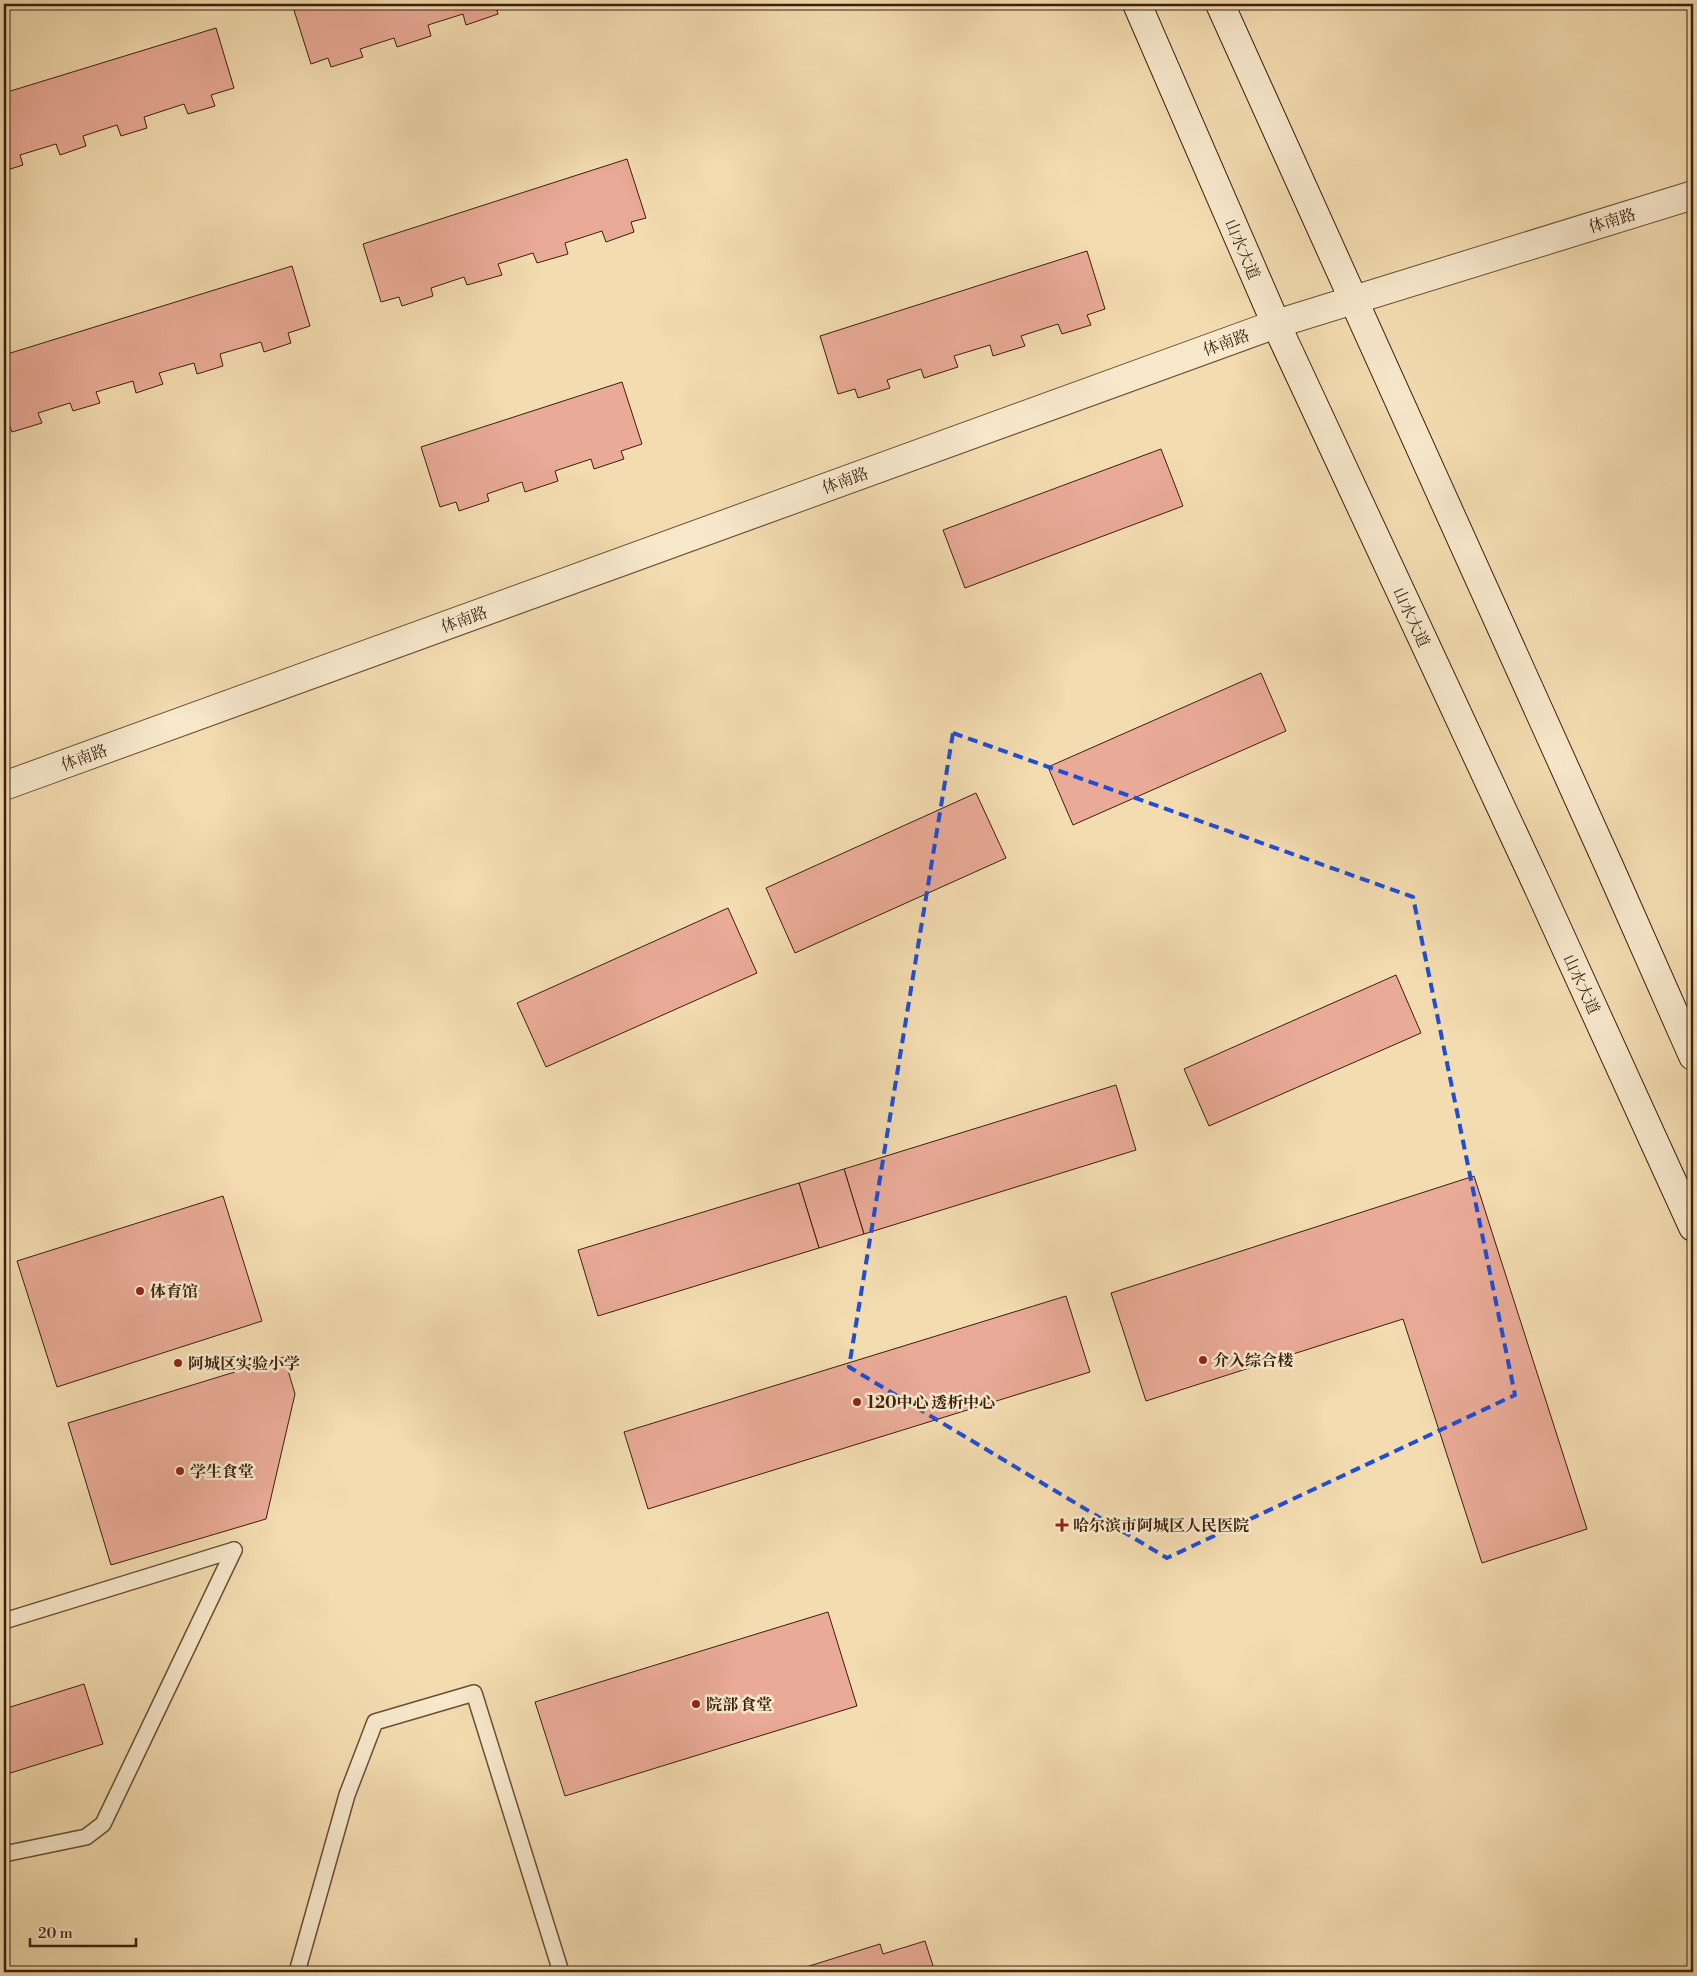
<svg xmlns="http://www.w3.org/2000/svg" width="1697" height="1976" viewBox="0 0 1697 1976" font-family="'Libre Bodoni','Noto Serif SC',serif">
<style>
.building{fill:#e9aa97;stroke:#3b1f0d}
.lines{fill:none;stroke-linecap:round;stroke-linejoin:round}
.lane-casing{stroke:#694e36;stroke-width:18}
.street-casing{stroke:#694e36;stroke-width:30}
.secondary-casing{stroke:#3b1f0d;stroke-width:30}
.lane{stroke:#f7e8cc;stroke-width:15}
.street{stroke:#f7e8cc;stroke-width:28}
.secondary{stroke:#f7e8cc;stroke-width:28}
.marked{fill:none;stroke:#1d4ed8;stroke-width:4;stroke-dasharray:10 6;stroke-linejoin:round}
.poi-dot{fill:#8f2418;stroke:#f7e8cc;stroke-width:2}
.labels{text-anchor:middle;stroke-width:5;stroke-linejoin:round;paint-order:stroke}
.street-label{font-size:16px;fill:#3b1f0d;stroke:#f7e8cc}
.poi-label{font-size:16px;font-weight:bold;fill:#3b1f0d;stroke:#f7e8cc;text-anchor:start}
</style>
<rect width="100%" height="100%" fill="#f3dcb0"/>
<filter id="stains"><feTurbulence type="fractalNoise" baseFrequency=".004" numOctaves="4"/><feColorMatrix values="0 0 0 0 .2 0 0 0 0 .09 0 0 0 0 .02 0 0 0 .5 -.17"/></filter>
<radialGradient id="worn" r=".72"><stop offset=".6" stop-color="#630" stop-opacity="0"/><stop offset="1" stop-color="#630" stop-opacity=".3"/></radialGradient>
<g class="building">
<path d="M292,4H495L498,14L466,25L463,14L428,25L431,36L397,47L394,38L360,49L363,57L331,67L328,58L311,64Z"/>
<path d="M216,28L234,88L211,95L215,106L188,114L184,104L144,117L147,128L121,136L117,125L83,136L86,146L60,155L56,144L20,155L23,165L4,171V93Z"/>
<path d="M627,159L646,218L631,222L634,232L606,242L602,231L565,243L568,254L537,263L533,253L498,264L502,275L467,285L464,277L431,288L433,296L402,306L399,297L381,302L363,244Z"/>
<path d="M1087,251L1105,309L1087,315L1091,325L1062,334L1058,324L1021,336L1025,346L993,356L990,345L954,356L958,367L924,378L921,369L887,380L890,388L858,398L855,389L838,394L820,336Z"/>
<path d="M292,266L310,326L288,333L291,343L264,352L261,342L220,354L223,366L197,374L194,363L159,373L163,384L136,393L133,381L96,392L100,403L73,411L70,403L38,413L42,423L12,432L9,424L4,426V355Z"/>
<path d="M622,382L642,444L621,451L624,459L594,469L591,459L555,471L558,481L525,492L522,482L487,494L489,501L459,511L456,502L440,507L421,447Z"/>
<path d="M1161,449L1183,506L965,588L943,530Z"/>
<path d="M1261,673L1286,731L1073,825L1048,767Z"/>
<path d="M976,793L1006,858L795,953L766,888Z"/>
<path d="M728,908L757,973L546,1067L517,1003Z"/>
<path d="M1396,975L1421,1033L1209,1126L1184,1069Z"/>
<path d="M1116,1085L1136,1150L864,1234L844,1169Z"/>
<path d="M844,1169L864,1234L819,1248L799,1183Z"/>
<path d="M1474,1176L1587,1529L1482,1563L1403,1319L1146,1401L1111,1293Z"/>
<path d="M799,1183L819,1248L598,1316L578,1250Z"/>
<path d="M223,1196L262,1321L57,1387L17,1261Z"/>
<path d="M1066,1296L1090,1372L648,1509L624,1432Z"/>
<path d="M284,1357L295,1394L266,1519L111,1565L68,1423Z"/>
<path d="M828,1612L857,1706L565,1796L535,1702Z"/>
<path d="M84,1684L103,1744L4,1775V1709Z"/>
<path d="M925,1941L935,1972H790L880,1944L883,1954Z"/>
</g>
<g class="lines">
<g class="lane-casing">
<g id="lane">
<path d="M4,1621L234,1550"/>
<path d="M4,1854L86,1837L103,1824L234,1550"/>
<path d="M297,1972L347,1795L375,1722L474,1693L561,1972"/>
</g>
</g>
<g class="street-casing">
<path id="street" d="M4,786L1276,324L1693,195"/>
</g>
<g class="secondary-casing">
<g id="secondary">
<path d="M1137,4L1276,324L1540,891L1693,1227"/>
<path d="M1220,4L1609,866L1693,1056"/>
</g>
</g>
<use href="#lane" class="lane"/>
<use href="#street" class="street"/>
<use href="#secondary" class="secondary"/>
</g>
<path class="marked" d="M953,733L1413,897L1515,1395L1167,1558L849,1367Z"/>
<g class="poi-dot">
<circle cx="140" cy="1291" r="5"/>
<circle cx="1203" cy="1360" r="5"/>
<circle cx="178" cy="1363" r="5"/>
<circle cx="857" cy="1402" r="5"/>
<circle cx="180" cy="1471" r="5"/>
<path d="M1059.5 1517.5h5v5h5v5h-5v5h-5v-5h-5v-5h5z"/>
<circle cx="696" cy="1704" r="5"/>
</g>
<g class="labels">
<g class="street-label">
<text transform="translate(1612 220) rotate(-17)" y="6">体南路</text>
<text transform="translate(1243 249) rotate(67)" y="6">山水大道</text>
<text transform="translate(1226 342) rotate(-20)" y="6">体南路</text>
<text transform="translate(845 480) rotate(-20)" y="6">体南路</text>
<text transform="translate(1412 617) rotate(65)" y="6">山水大道</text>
<text transform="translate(464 619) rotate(-20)" y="6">体南路</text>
<text transform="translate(84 757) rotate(-20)" y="6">体南路</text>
<text transform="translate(1582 984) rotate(65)" y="6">山水大道</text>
</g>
<g class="poi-label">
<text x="150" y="1297">体育馆</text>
<text x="1213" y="1366">介入综合楼</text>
<text x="188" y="1369">阿城区实验小学</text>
<text x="867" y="1408">120中心 透析中心</text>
<text x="190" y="1477">学生食堂</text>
<text x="1073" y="1531">哈尔滨市阿城区人民医院</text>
<text x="706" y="1710">院部 食堂</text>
</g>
</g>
<rect width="1697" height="1976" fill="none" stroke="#f3dcb0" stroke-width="20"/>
<rect x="5" y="5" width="1687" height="1966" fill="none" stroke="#3b1f0d" stroke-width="2.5"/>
<rect x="10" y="10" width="1677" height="1956" fill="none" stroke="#3b1f0d"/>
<path d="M30 1938v8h106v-8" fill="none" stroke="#3b1f0d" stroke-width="2.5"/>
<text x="38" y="1938" font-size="15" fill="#3b1f0d" stroke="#f7e8cc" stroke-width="4" paint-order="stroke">20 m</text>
<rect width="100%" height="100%" filter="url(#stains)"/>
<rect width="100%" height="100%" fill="url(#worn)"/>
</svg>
